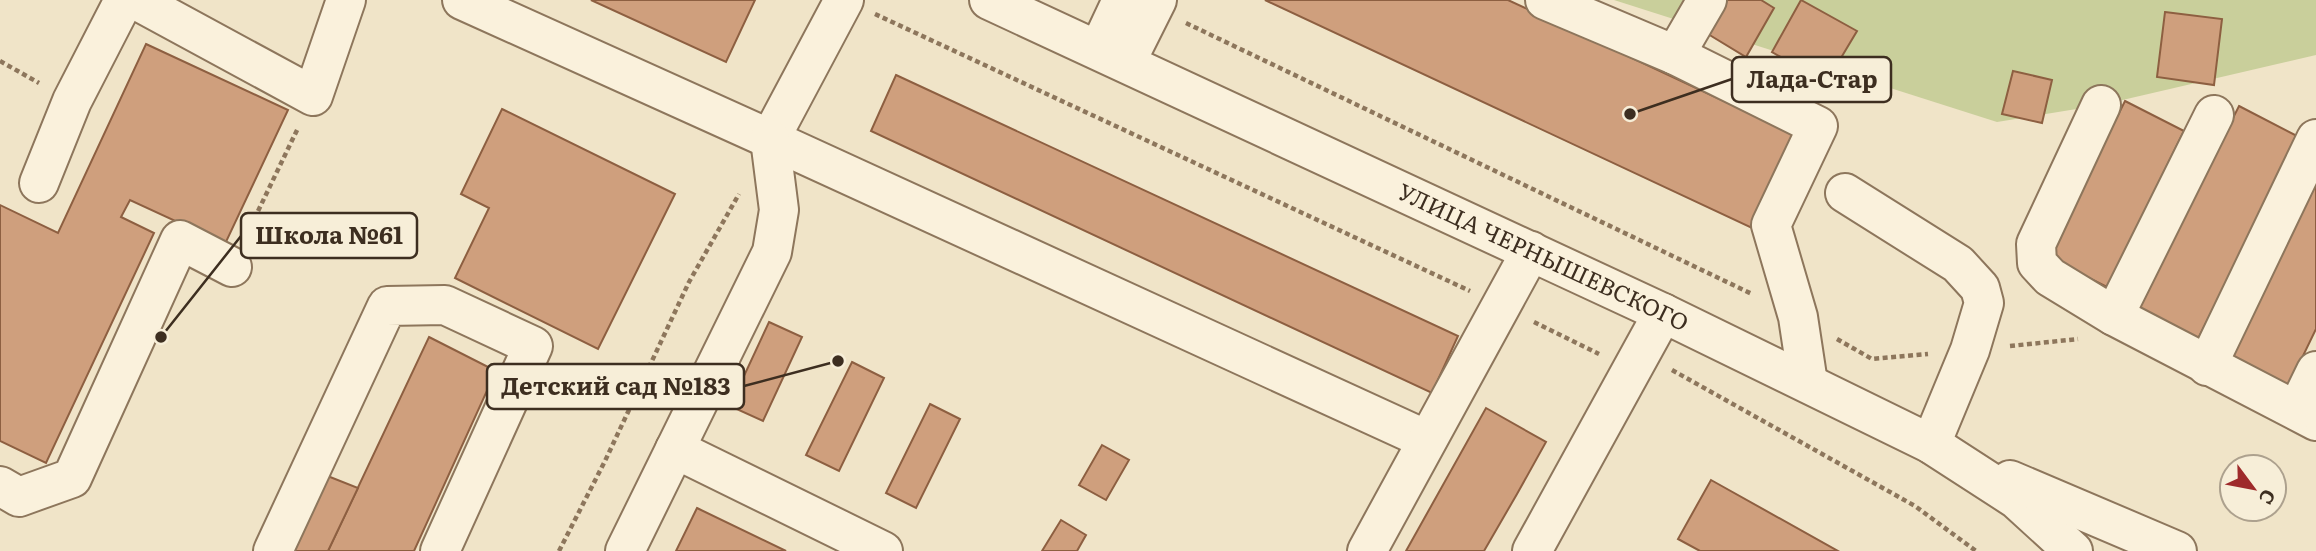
<svg xmlns="http://www.w3.org/2000/svg" width="2316" height="551" viewBox="0 0 2316 551" font-family="Literata,serif">
<style>
.green{fill:#c9cf9b}
.building{fill:#cf9f7d;stroke:#8d5f41;stroke-width:2}
.lines{fill:none;stroke-linecap:round;stroke-linejoin:round}
.minor-casing{stroke:#8d765c;stroke-width:42}
.path{stroke:#8d765c;stroke-width:4.5;stroke-dasharray:5 3.5;stroke-linecap:butt}
.minor{stroke:#faf1dc;stroke-width:38}
.labels{text-anchor:middle;stroke-width:6;stroke-linejoin:round;paint-order:stroke}
.street-label{font-size:23px;fill:#3d2e20;stroke:#f7eed8}
.leader{fill:none;stroke:#3d2e20;stroke-width:2.5}
.callout-dot{fill:#3d2e20;stroke:#f7eed8;stroke-width:2.5}
.callout{fill:#f7eed8;stroke:#3d2e20;stroke-width:2.5}
.callout-label{font-size:24px;text-anchor:middle;font-weight:bold;fill:#3d2e20}
</style>
<rect width="100%" height="100%" fill="#f0e4c8"/>
<path class="green" d="M1614,0H2316V55L2101,105L1997,122Z"/>
<g class="building">
<path d="M591,0H755L726,62Z"/>
<path d="M1265,0H1508L1796,135L1752,228Z"/>
<path d="M1721,0H1761L1774,8L1746,57L1703,31Z"/>
<path d="M1801,0L1857,31L1826,83L1772,52Z"/>
<path d="M2165,12L2222,19L2214,85L2157,77Z"/>
<path d="M146,44L288,110L225,244L130,200L121,217L154,233L46,463L0,441V205L58,233Z"/>
<path d="M2013,71L2052,80L2042,123L2002,114Z"/>
<path d="M896,75L1458,336L1432,393L871,131Z"/>
<path d="M2125,101L2184,131L2107,287L2047,257Z"/>
<path d="M2239,106L2299,137L2196,343L2135,313Z"/>
<path d="M502,109L675,194L598,349L455,278L489,208L461,194Z"/>
<path d="M2316,173V329L2288,387L2228,358Z"/>
<path d="M769,322L802,337L763,421L730,406Z"/>
<path d="M429,337L496,371L414,551H328Z"/>
<path d="M852,362L884,378L839,471L806,455Z"/>
<path d="M930,404L960,419L916,508L886,493Z"/>
<path d="M1486,408L1546,442L1517,494L1484,551H1406Z"/>
<path d="M1102,445L1129,460L1106,500L1079,485Z"/>
<path d="M320,473L358,488L328,551H287Z"/>
<path d="M1711,480L1838,551H1700L1678,539Z"/>
<path d="M697,508L786,551H676Z"/>
<path d="M1061,520L1086,535L1077,551H1042Z"/>
</g>
<g class="lines">
<g class="minor-casing">
<g id="minor">
<path d="M136,0L313,96L346,0"/>
<path d="M462,0L770,139L844,0"/>
<path id="s1" d="M989,0L1663,313L1931,444L2016,499L2073,551"/>
<path d="M1545,0L1675,55L1818,126L1771,225L1798,317L1808,383"/>
<path d="M1099,49L1122,0"/>
<path d="M1675,55L1707,0"/>
<path d="M1126,62L1157,0"/>
<path d="M2101,105L2036,244L2037,263L2050,277L2114,316L2316,421"/>
<path d="M770,139L1427,440"/>
<path d="M39,183L72,101L124,0"/>
<path d="M1845,193L1958,264L1980,288L1984,303L1970,350L1931,444"/>
<path d="M2114,316L2214,115"/>
<path d="M2207,366L2316,139"/>
<path d="M2297,410L2316,371"/>
<path d="M675,449L883,551"/>
<path d="M2010,480L2177,551"/>
<path d="M0,486L19,497L72,478L180,240L232,267"/>
<path d="M273,551L387,306L445,305L533,346L440,551"/>
<path d="M625,551L772,252L779,210L770,139"/>
<path d="M1367,551L1531,251"/>
<path d="M1532,551L1663,313"/>
</g>
</g>
<g class="path">
<path d="M875,14L1470,291"/>
<path d="M1186,23L1752,294"/>
<path d="M0,61L39,83"/>
<path d="M247,234L298,128"/>
<path d="M1534,322L1599,354"/>
<path d="M1837,339L1872,359L1928,354"/>
<path d="M2010,346L2078,339"/>
<path d="M1672,370L1915,506L1976,551"/>
<path d="M559,551L605,461L689,282L739,194"/>
</g>
<use href="#minor" class="minor"/>
</g>
<g class="labels">
<g class="street-label">
<text dy="8" stroke="none"><textPath href="#s1" startOffset="611">УЛИЦА ЧЕРНЫШЕВСКОГО</textPath></text>
</g>
</g>
<path class="leader" d="M1630 114L1732 79M161 337L241 236M838 361L744 386"/>
<g class="callout-dot">
<circle cx="1630" cy="114" r="7"/>
<circle cx="161" cy="337" r="7"/>
<circle cx="838" cy="361" r="7"/>
</g>
<g class="callout">
<rect x="1732" y="57" width="159" height="45" rx="7"/>
<rect x="241" y="213" width="176" height="45" rx="7"/>
<rect x="487" y="364" width="257" height="45" rx="7"/>
</g>
<g class="callout-label">
<text x="1812" y="88">Лада-Стар</text>
<text x="329" y="244">Школа №61</text>
<text x="616" y="395">Детский сад №183</text>
</g>
<g transform="translate(2253 488) rotate(122)"><circle r="33" fill="#f7eed8" stroke="#ada18e" stroke-width="2"/>
<path d="M0-5L12 26L0 18L-12 26Z" fill="#9e2a2b"/>
<text y="-10" font-size="19" font-weight="bold" text-anchor="middle" fill="#3d2e20">С</text>
</g>
</svg>
